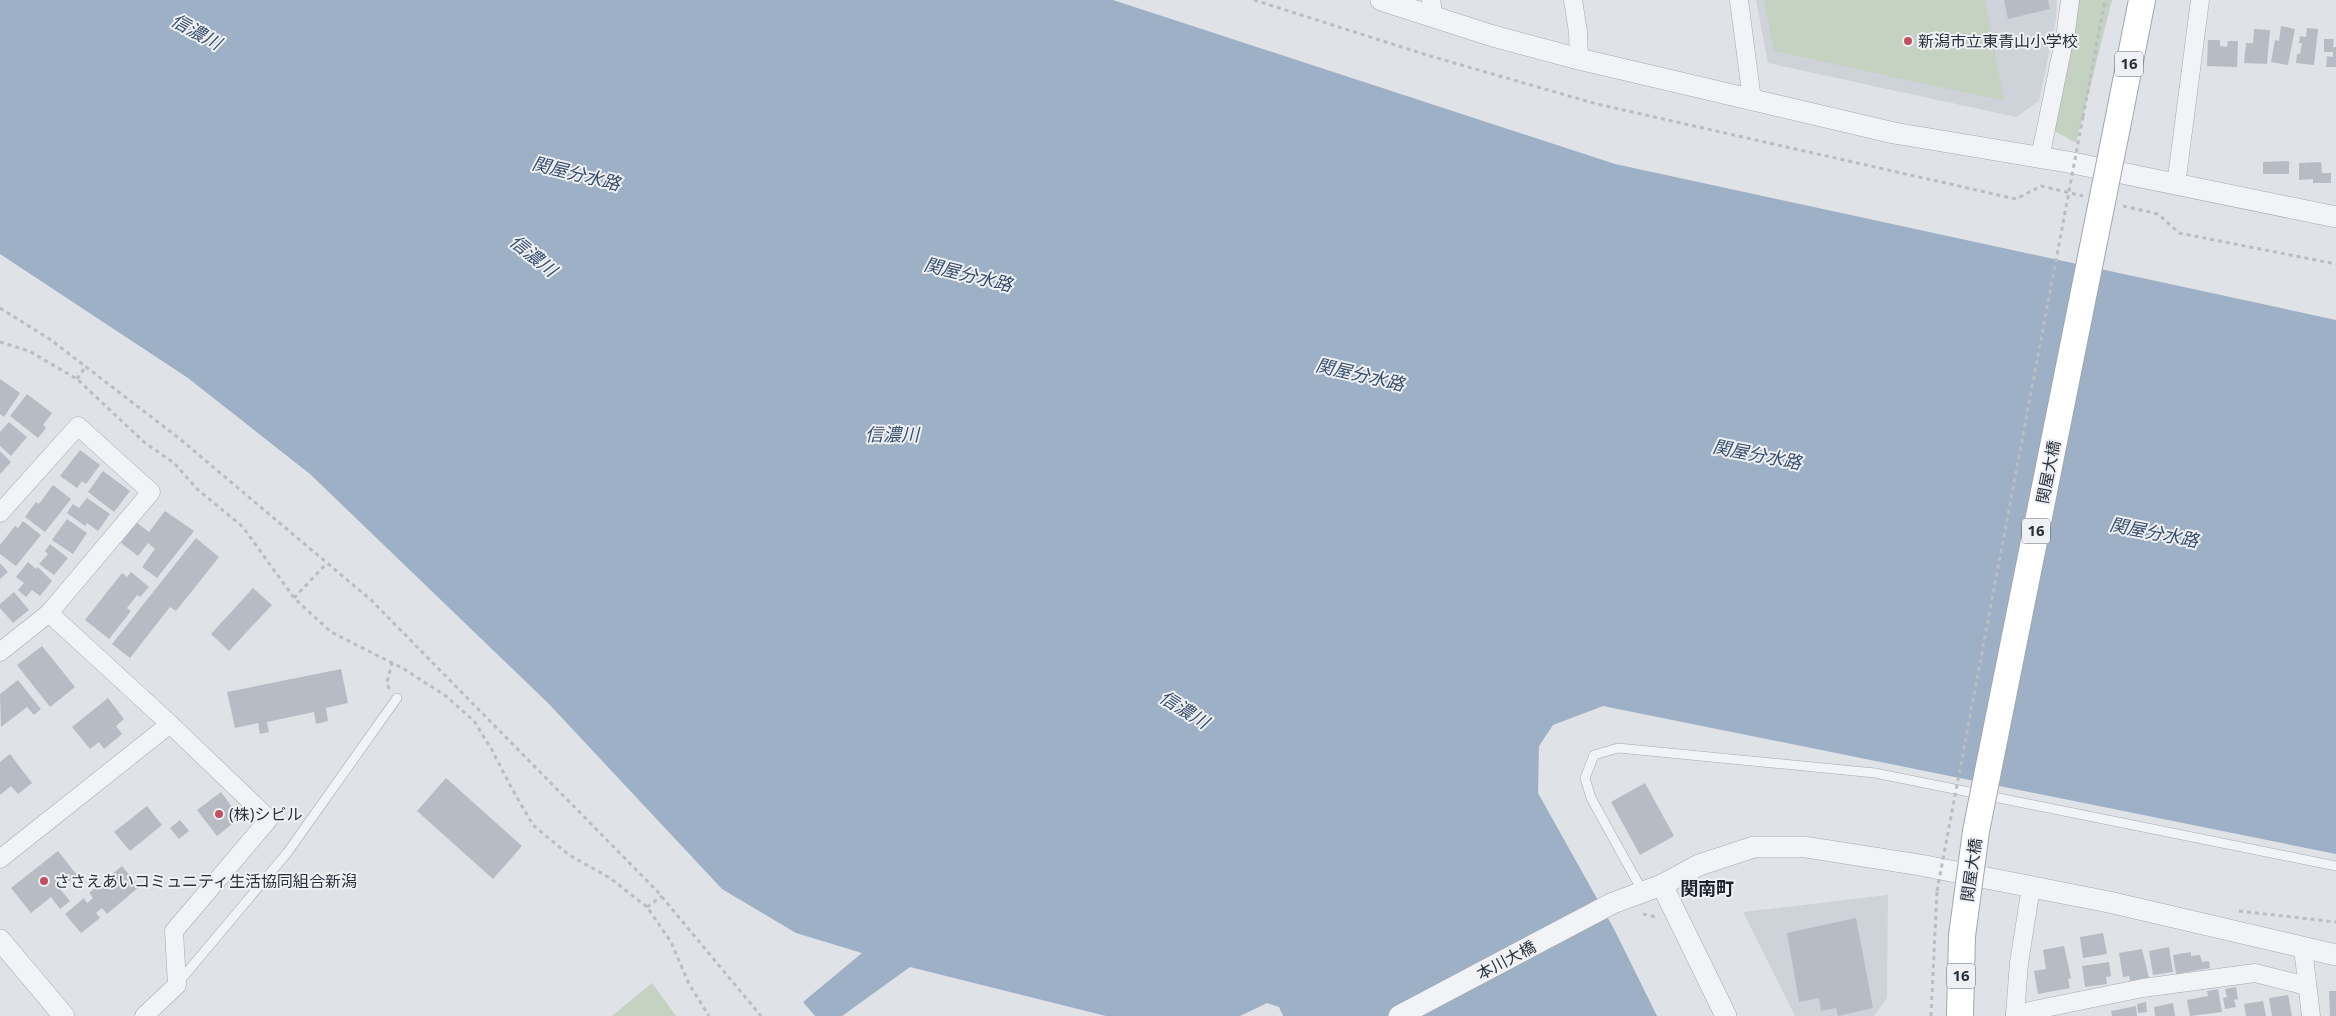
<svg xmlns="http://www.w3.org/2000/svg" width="2336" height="1016" viewBox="0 0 2336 1016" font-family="'Open Sans','Noto Sans JP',sans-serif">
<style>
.built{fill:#ced2d9}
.green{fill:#c5d1c1}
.water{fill:#9db0c5}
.building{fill:#b7bcc4}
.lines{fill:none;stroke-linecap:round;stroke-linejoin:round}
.service-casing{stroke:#a5a9b1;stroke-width:10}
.minor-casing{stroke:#a5a9b1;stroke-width:19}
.tertiary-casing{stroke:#a5a9b1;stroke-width:22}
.primary-casing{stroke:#a0a7b2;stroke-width:28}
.path{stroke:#babdc2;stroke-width:3;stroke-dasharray:4 4;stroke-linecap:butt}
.service{stroke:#f2f3f6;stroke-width:9}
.minor{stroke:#f2f3f6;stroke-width:18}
.tertiary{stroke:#f2f3f6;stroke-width:21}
.primary{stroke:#fff;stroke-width:26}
.primary-bridge-casing{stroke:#a0a7b2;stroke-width:28;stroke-linecap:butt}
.path-bridge{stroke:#babdc2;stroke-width:3;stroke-dasharray:4 4;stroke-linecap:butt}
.primary-bridge{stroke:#fff;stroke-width:26}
.poi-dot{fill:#c34e5f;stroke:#eff1f5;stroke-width:2}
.labels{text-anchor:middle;stroke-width:4;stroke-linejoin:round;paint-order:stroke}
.shield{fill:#eff1f5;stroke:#646b74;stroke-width:1}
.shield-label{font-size:15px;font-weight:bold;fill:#29313d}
.poi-label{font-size:16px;fill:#29313d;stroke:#eff1f5;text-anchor:start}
.street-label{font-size:16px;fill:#29313d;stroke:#eff1f5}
.water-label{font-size:18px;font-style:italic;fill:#374f6e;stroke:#eff1f5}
.neighbourhood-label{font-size:18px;font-weight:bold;fill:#1c222e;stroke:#eff1f5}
</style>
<rect width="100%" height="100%" fill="#dfe2e7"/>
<g class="built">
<path d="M1756,0H2057L2056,19L2039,101L2016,117L1768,63Z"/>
<path d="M1888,895L1887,998L1874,1016H1795L1743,912Z"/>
</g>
<g class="green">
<path d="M1764,0H1985L2004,101L1774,51Z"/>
<path d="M2073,0H2112L2076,143L2051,129Z"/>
<path d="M652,983L676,1016H612Z"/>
</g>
<path class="water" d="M0,0H1113L1615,164L2336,320V854L1603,706L1553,725L1539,746L1538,793L1614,929L1657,1016H1283L1279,1007L1267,1003L1240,1016H1106L910,967L842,1016H815L803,1002L862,953L796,933L722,889L549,704L310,474L188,378L0,254Z"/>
<g class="building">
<path d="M2004,0H2048L2050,9L2008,19Z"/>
<path d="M2281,26L2295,29L2288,65L2271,62L2275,40L2279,41Z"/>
<path d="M2307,28L2318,29L2314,65L2296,63L2297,54H2300L2302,43H2299L2300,36L2306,37Z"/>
<path d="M2254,29L2270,30L2267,64L2244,63L2246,43H2253Z"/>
<path d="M2324,39H2334L2333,47H2336V67H2326L2327,56L2333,57V52H2324Z"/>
<path d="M2208,40H2220V46L2227,47L2228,41H2238L2237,67L2207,66Z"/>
<path d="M2289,161V174H2263V162Z"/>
<path d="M2321,162L2322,173H2331V183H2313V179L2299,180V163Z"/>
<path d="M0,379L20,393L4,417L0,414Z"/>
<path d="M27,394L52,413L43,425L46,428L38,438L10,416Z"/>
<path d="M9,422L27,437L11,456L0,446V432Z"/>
<path d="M80,450L100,465L86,484L82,481L77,488L60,476Z"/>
<path d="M0,451L11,462L0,474Z"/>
<path d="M103,471L130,491L114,512L88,492Z"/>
<path d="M53,485L71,499L45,532L25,517L36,502L39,504Z"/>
<path d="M87,498L110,514L98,531L87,523L85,526L67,513L73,504L79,508Z"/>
<path d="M165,511L194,531L157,578L142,567L155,549L148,543L138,556L121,543L136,522L149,532Z"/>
<path d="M67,519L87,533L73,554L52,540Z"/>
<path d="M23,521L41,535L16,566L0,554V545L15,526L18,528Z"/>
<path d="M196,538L219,557L176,611L170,607L130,658L112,644Z"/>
<path d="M50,544L68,558L54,575L39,564L48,554L45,551Z"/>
<path d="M28,562L36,569L38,567L52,581L40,596L32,590L26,597L18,590L24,583L16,577Z"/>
<path d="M0,563L8,572L0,579Z"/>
<path d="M131,572L149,587L140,597L137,595L127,608L131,611L109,639L85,620L122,573L127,577Z"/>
<path d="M253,588L272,605L229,651L211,634Z"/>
<path d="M14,592L29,610L13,623L0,608V604Z"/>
<path d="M42,646L75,687L50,707L17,665Z"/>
<path d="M341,669L348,703L326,708L328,721L316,724L314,712L267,722L269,732L260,734L258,723L235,728L227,692Z"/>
<path d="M18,680L41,709L34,715L27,707L1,727L0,694Z"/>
<path d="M108,698L124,719L116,726L122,734L104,749L99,742L90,749L72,727Z"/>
<path d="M10,754L32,783L18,794L11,786L0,795V762Z"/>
<path d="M446,778L522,846L493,879L417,811Z"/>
<path d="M1645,783L1674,836L1640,855L1611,802Z"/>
<path d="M221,792L240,818L217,836L197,810Z"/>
<path d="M147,806L162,825L130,851L114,832Z"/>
<path d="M180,820L189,831L179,839L170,828Z"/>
<path d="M58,851L77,875L60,889L70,901L60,909L51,897L31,913L11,888Z"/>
<path d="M122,866L139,887L107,914L102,908L96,913L100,918L81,933L65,914L84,898L87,903L93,898L89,893Z"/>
<path d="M1856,918L1873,1008L1838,1016L1836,1008L1821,1011L1819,998L1799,1002L1787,933Z"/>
<path d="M2103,933L2107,954L2083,958L2080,937Z"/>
<path d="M2064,946L2071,978L2068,979L2070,988L2038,994L2034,971L2046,969L2043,950Z"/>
<path d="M2169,947L2173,972L2153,975L2149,951Z"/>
<path d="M2142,949L2149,978L2130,981L2129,976L2123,977L2119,953Z"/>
<path d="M2191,952V956L2200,955L2202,962L2209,961L2210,968L2176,974L2173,955Z"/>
<path d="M2109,962L2111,976L2106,977L2107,984L2085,987L2082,966Z"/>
<path d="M2236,987L2238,999L2234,1000L2236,1007L2225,1009L2223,998L2227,997L2225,989Z"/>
<path d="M2218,989L2222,1012L2190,1016L2187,1000L2208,996L2207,991Z"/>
<path d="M2329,991H2336V1016H2330Z"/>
<path d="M2288,995L2292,1016H2272L2269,998Z"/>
<path d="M2263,1001L2266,1016H2246L2244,1004Z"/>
<path d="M2146,1002L2147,1012L2138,1013L2137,1004Z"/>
<path d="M2173,1003L2175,1016H2155L2154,1007Z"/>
<path d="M2136,1006L2137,1016H2112L2111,1011Z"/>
</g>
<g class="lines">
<g class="service-casing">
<g id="service">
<path d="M1643,892L1591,798L1585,778L1594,755L1618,748L1875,773L2336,866"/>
<path d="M178,983L287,853L397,698"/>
</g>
</g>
<g class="minor-casing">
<g id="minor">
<path d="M1431,0L1434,17"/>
<path d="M1573,0L1578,32L1579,59"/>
<path d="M1739,0L1752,100"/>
<path d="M2040,158L2066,31L2070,0"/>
<path d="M2176,185L2200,0"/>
<path d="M0,513L78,426L151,492L49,613L0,652"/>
<path d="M49,613L170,724L269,819L174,931L177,985L144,1016"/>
<path d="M0,859L170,724"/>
<path d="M2303,948L2311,1016"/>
<path d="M2015,1014L2019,963L2031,887"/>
<path d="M2015,1016V1014L2143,988L2255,973L2307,986"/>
</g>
</g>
<g class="tertiary-casing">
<g id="tertiary">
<path d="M1381,0L1493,36L1579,59L1894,133L2068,162L2336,217"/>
<path d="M1662,885L1726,1016"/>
<path d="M0,940L64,1016"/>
<path d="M1399,1016L1613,903L1662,885L1699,865L1754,847H1805L1920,865L2109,902L2336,955"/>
</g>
</g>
<g class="primary-casing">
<g id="primary">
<path d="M2117,127L2142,0"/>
<path d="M1960,1016L1962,936"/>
</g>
</g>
<g class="path">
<path d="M1254,0L1430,56L1597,104L2016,199L2041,186L2083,196"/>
<path d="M2083,117L2105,0"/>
<path d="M2123,206L2158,214L2179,233L2336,264"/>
<path d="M0,308L51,340L180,439L371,600L657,891L761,1016"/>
<path d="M0,342L29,351L77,379L144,442L174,463L197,489L243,527L294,598L331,632L404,669L446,696L474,721L492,750L512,789L533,825L569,855L610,878L647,907L671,942L689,984L709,1016"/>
<path d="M77,379L86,366"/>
<path d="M294,598L327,563"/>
<path d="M389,689L387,682L392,663"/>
<path d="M647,907L662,896"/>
<path d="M2239,911L2336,922"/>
<path d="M1643,914L1656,917"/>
<path d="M1931,1016L1937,891"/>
</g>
<use href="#service" class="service"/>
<use href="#minor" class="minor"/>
<use href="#tertiary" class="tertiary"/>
<use href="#primary" class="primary"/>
<g class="primary-bridge-casing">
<path id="primary-bridge" d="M1962,936L1976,831L2117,127"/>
</g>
<path class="path-bridge" d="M1937,891L2083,117"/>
<use href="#primary-bridge" class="primary-bridge"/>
</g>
<g class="poi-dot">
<circle cx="1908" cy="41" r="5"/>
<circle cx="219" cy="814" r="5"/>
<circle cx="44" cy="881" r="5"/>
</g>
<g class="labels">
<g class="shield">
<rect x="2115" y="51.5" width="28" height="25" rx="4"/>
<rect x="2022" y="518.5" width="28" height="25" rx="4"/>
<rect x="1947" y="963.5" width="28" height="25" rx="4"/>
</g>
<g class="shield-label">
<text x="2129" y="69">16</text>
<text x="2036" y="536">16</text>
<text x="1961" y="981">16</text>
</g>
<g class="poi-label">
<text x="1918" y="47">新潟市立東青山小学校</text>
<text x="229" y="820">(株)シビル</text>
<text x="54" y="887">ささえあいコミュニティ生活協同組合新潟</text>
</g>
<g class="street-label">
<text transform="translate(2048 472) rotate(-79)" y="6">関屋大橋</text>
<text transform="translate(1971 870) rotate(-82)" y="6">関屋大橋</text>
<text transform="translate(1506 960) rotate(-28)" y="6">本川大橋</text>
</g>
<g class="water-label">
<text transform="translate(196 32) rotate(29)" y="6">信濃川</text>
<text transform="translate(576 174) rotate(14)" y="6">関屋分水路</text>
<text transform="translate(533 256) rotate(39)" y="6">信濃川</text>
<text transform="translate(968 275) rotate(14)" y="6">関屋分水路</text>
<text transform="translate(1360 375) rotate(13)" y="6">関屋分水路</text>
<text x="892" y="441">信濃川</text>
<text transform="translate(1757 455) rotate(11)" y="6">関屋分水路</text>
<text transform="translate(2154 533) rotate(11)" y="6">関屋分水路</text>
<text transform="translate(1184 710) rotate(32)" y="6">信濃川</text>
</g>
<g class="neighbourhood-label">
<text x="1707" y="895">関南町</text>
</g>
</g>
</svg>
